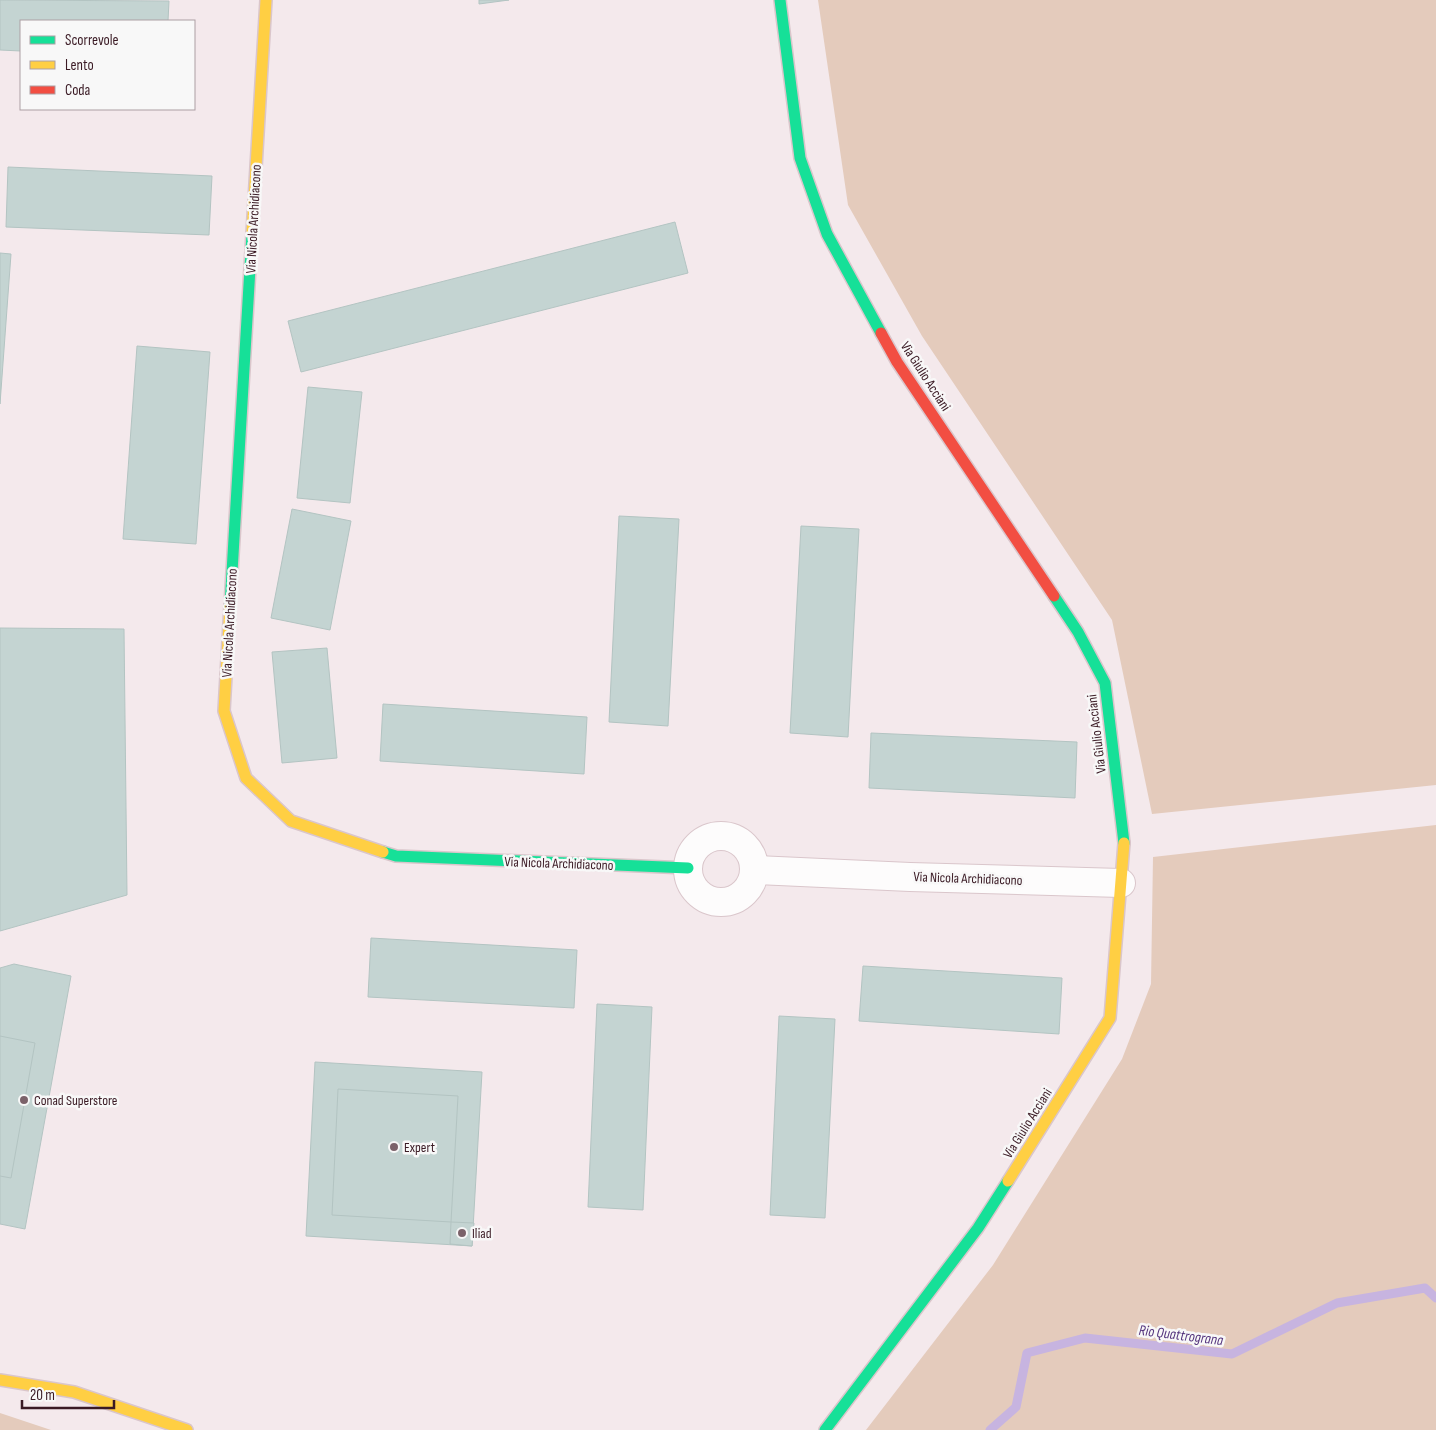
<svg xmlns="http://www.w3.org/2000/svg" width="1436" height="1430" viewBox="0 0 1436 1430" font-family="'Sofia Sans Condensed',sans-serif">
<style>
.green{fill:#e4cbbc}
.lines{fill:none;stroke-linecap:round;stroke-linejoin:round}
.stream{stroke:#c7b4e0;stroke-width:9}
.building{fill:#c4d4d2;stroke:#b3c4c2}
.street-casing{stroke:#dac6cb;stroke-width:30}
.fast-casing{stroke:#dac6cb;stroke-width:14}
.slow-casing{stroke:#dac6cb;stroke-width:14}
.jam-casing{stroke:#dac6cb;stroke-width:14}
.street{stroke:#fdfcfc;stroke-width:28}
.fast{stroke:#16e098;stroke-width:11}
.slow{stroke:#ffcf43;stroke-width:11}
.jam{stroke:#f24e42;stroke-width:11}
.poi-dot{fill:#7b626a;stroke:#f8f8f8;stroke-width:2}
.labels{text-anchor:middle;stroke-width:5;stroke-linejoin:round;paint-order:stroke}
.street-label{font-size:14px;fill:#3a1a24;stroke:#f8f8f8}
.poi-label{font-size:14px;fill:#3a1a24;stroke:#f8f8f8;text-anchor:start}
.water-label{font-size:15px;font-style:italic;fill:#55357e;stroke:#f8f8f8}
</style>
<rect width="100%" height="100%" fill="#f4e9ec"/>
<g class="green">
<path d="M818,0H1436V785L1152,814L1112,620L922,336L848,205Z"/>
<path d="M1436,825V1430H866L993,1265L1122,1059L1151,984L1153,857Z"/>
<path d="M0,1413L51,1430H0Z"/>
</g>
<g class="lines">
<path class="stream" d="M990,1430L1016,1407L1027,1353L1085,1338L1232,1354L1337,1303L1425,1288L1436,1298"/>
</g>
<g class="building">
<path d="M0,0L169,1L168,21H21V51L0,50Z"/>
<path d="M479,0H509L479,4Z"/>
<path d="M8,167L212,176L209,235L6,227Z"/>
<path d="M675,222L688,273L301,372L288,321Z"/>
<path d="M0,253L11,254L0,404Z"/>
<path d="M137,346L210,352L196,544L123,539Z"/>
<path d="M308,387L362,392L350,503L297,498Z"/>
<path d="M292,509L351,521L330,630L271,618Z"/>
<path d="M619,516L679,519L668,726L609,722Z"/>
<path d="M801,526L859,529L848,737L790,733Z"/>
<path d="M0,628L124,629L127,895L0,931Z"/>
<path d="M327,648L337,758L282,763L272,652Z"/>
<path d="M383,704L587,717L584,774L380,761Z"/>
<path d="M871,733L1077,742L1075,798L869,788Z"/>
<path d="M371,938L577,950L574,1008L368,997Z"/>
<path d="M14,964L71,976L25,1229L0,1224V968Z"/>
<path d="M863,966L1062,978L1059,1034L859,1021Z"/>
<path d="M597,1004L652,1007L643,1210L588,1207Z"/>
<path d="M779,1016L835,1019L825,1218L770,1215Z"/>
<path d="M0,1036L35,1043L11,1178L0,1176Z"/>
<path d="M315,1062L482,1072L472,1246L306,1236Z"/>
<path d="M338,1089L458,1096L451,1222L332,1215Z"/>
<path d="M451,1222L474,1223L472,1246L450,1244Z"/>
</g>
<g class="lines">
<g class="street-casing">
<g id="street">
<circle cx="721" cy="869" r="33"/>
<path d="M755,870L910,877L1121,883"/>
</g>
</g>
<g class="fast-casing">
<g id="fast">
<path d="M780,0L800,158L827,234L881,333"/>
<path d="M1054,596L1078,632L1105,683L1124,843"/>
<path d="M230,606L252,234"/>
<path d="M383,852L396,856L688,868"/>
<path d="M825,1430L978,1228L1008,1181"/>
</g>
</g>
<g class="slow-casing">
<g id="slow">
<path d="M252,234L266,0"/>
<path d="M230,606L224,711L246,778L291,821L383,852"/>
<path d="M1008,1181L1110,1018L1124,843"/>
<path d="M0,1380L74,1392L187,1430"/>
</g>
</g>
<g class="jam-casing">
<path id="jam" d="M881,333L897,362L1054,596"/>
</g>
<use href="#street" class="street"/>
<use href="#fast" class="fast"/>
<use href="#slow" class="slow"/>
<use href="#jam" class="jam"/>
</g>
<g class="poi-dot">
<circle cx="24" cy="1100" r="5"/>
<circle cx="394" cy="1147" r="5"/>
<circle cx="462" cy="1233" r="5"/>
</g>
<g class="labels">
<g class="street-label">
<text transform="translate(253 219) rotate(-87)" y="5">Via Nicola Archidiacono</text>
<text transform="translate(926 376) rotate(57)" y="5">Via Giulio Acciani</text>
<text transform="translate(229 623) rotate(-87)" y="5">Via Nicola Archidiacono</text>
<text transform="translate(1096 734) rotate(-97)" y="5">Via Giulio Acciani</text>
<text transform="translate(559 863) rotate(2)" y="5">Via Nicola Archidiacono</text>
<text transform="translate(968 878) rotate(2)" y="5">Via Nicola Archidiacono</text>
<text transform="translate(1027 1123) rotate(-58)" y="5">Via Giulio Acciani</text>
</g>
<g class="poi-label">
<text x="34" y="1105">Conad Superstore</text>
<text x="404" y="1152">Expert</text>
<text x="472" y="1238">Iliad</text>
</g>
<g class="water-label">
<text transform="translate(1181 1335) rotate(7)" y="5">Rio Quattrograna</text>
</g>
</g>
<rect x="20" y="20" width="175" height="90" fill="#f8f8f8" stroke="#ac9fa3"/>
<rect x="30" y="36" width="25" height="8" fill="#16e098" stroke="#ac9fa3"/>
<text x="65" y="45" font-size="15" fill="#3a1a24">Scorrevole</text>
<rect x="30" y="61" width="25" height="8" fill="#ffcf43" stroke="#ac9fa3"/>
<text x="65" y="70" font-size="15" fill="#3a1a24">Lento</text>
<rect x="30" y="86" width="25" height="8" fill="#f24e42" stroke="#ac9fa3"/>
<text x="65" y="95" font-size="15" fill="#3a1a24">Coda</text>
<path d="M22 1400v8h92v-8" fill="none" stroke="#3a1a24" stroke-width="2.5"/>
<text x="30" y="1400" font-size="15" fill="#3a1a24" stroke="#f8f8f8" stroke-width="4" paint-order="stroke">20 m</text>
</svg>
